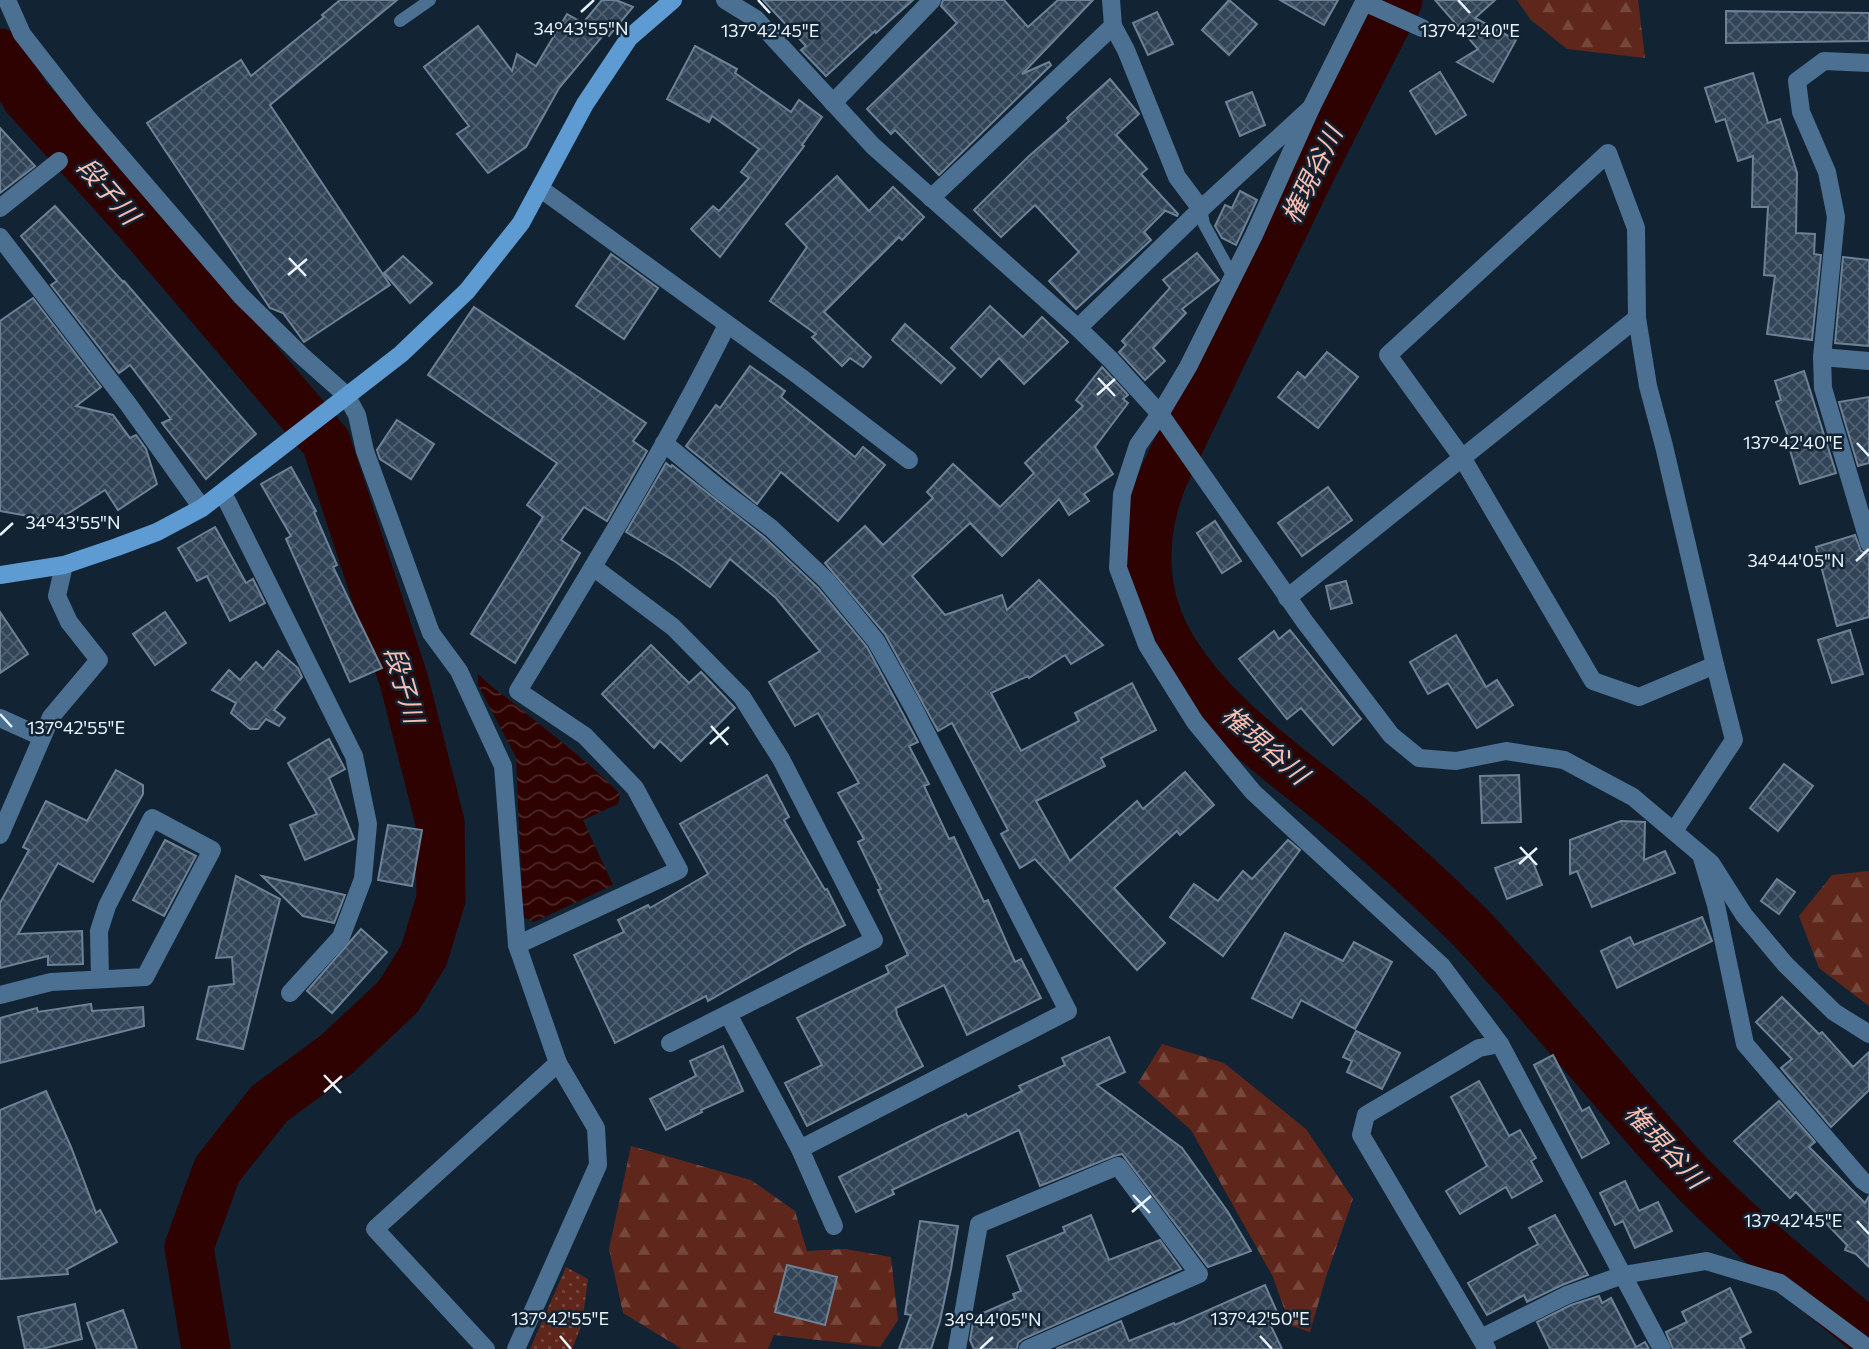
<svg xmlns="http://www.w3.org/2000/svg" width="1869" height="1349" viewBox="0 0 1869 1349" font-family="Commissioner,'Noto Sans JP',sans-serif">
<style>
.grass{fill:url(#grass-dots)}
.forest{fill:url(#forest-firs)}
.water{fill:url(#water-waves)}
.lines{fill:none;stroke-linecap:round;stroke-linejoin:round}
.river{stroke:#2d0200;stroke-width:49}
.building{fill:url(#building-cross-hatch);stroke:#6d8296;stroke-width:2}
.lane{stroke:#4b7092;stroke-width:12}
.street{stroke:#4b7092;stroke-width:18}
.secondary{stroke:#5f9bd3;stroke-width:18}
.ticks{fill:none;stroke:#ebf4fd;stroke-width:2.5}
.labels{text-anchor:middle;stroke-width:5;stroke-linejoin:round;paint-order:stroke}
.water-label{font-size:26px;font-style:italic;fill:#fdbfb1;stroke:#122434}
.ticks-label{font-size:18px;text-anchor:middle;fill:#ebf4fd;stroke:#122434;stroke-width:5;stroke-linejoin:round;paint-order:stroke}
</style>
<defs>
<pattern id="grass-dots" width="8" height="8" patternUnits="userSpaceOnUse" patternTransform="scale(1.75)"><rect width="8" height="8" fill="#5f271b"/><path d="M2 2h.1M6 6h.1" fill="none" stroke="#76473d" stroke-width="1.8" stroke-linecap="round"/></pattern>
<pattern id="forest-firs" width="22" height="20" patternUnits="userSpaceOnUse" patternTransform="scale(1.75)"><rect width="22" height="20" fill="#5f271b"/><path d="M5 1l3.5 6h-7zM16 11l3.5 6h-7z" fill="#76473d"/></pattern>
<pattern id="water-waves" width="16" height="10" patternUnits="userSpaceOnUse" patternTransform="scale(1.75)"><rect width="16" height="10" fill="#2d0200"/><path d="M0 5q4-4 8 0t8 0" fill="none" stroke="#4c2826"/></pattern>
<pattern id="building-cross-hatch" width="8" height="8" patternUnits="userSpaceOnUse" patternTransform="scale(1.75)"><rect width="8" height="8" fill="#324558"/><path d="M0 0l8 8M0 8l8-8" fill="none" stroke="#506071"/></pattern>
</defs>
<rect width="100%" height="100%" fill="#122434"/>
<path class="grass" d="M566,1267L588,1279L582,1324L572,1349H530Z"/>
<g class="forest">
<path d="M1517,0H1638L1645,58L1567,49L1531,20Z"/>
<path d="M1869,871V1006L1819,968L1799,916L1832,875Z"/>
<path d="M1162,1044L1224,1063L1306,1129L1353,1199L1326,1277L1310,1332L1290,1325L1273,1277L1191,1130L1138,1083Z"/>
<path d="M631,1146L751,1180L795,1211L807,1251L845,1249L891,1257L898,1320L880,1347L774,1335L768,1349H682L623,1313L609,1249Z"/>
</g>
<path class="water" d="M478,674C490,686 503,695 516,705C551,734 588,761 620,794L618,804L583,820L613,885L534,922L523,917L516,757L478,685Z"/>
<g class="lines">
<g class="river">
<path d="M1398,0L1308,177L1163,478C1140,536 1140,597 1174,651C1214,716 1279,759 1337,807C1382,843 1425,883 1467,924C1483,940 1498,958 1514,975C1566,1033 1615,1093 1667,1151C1728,1219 1799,1276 1869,1334"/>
<path d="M0,53L26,97L137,220L326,442L404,681L440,822L441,899L424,955L398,997L337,1054L269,1104L217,1170L189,1247L206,1349"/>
</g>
</g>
<g class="building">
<path d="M340,0H397L270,105L390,285L304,342L283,313L270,308L147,123L241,60L251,76L324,17L322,15Z"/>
<path d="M602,0H616L633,7L609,36L605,33L559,88L526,147L488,173L457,134L469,126L424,67L478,26L512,71L517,54L536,66L567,14L583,23Z"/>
<path d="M763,0H913L876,33L875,31L826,76L801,50L806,46Z"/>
<path d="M943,0H1004L1028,27L1058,0H1093L1022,74L1049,62L1051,65L939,175L895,130L891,134L867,109L957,23L941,6Z"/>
<path d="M1229,0L1257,24L1229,55L1202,30Z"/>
<path d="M1280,0H1338L1324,25Z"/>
<path d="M1435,0H1495L1475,18L1516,40L1493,82L1457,62L1478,49Z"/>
<path d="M1726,11L1869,13V41L1726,43Z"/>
<path d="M1157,12L1173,44L1148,55L1133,23Z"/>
<path d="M695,46L737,69L735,73L791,112L799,100L822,117L802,145L804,146L720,257L691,229L713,206L719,211L749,178L741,172L759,149L712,116L709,122L667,99Z"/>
<path d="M1440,72L1466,115L1436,134L1410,91Z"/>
<path d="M1753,73L1768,123L1780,119L1797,173L1796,233L1815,234L1814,254L1821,255L1812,340L1767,334L1775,276L1764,275L1768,207H1752L1753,156L1738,161L1725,119L1716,122L1705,88Z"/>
<path d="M1110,79L1139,114L1116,135L1147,169L1141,174L1178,214L1177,216L1164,210L1165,211L1144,232L1151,240L1076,309L1049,281L1079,252L1035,205L1001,237L974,210L1028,157L1069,121L1067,118Z"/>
<path d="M1252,92L1265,125L1240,136L1226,102Z"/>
<path d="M0,128L35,166L0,193Z"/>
<path d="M837,176L869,211L893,187L924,217L902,240L899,237L824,312L871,357L863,367L850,358L842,366L812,337L816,334L770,301L807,247L786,224Z"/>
<path d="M1240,191L1257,200L1236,245L1222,238L1215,226L1225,205L1232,208Z"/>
<path d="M55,206L123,282L124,281L256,434L206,479L162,423L171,419L130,365L119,373L51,285L57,281L21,236Z"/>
<path d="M1197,253L1219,280L1182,309L1186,313L1153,348L1165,361L1145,380L1119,352L1126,345L1122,341L1170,288L1163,280Z"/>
<path d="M611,254L658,288L624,339L576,306Z"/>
<path d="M403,256L432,283L410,303L384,273Z"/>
<path d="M1843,257L1869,260V346L1835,343Z"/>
<path d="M33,298L101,387L76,406L113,415L130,438L136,435L146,449L157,484L118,510L105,490L56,521L0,511V321Z"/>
<path d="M990,306L1023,337L1042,317L1068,342L1024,384L999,358L981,377L951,348Z"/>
<path d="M474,307L646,423L633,441L647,451L607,521L584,507L561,540L580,553L515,663L471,634L543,517L527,505L557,463L428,375Z"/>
<path d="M905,324L955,368L941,383L892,340Z"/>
<path d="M1327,352L1358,377L1318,428L1278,397L1298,372L1305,378Z"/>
<path d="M750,366L785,391L781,397L855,457L863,447L885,465L838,521L781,472L757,504L686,446L716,405L720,408Z"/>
<path d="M1102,367L1128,395L1123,399L1128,403L1095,447L1113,474L1084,494L1089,501L1069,515L1059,499L1002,556L970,523L912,576L945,615L1002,595L1007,610L1039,580L1103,645L1071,664L1065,655L1029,678L1028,676L991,693L1021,751L1079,721L1075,713L1132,683L1156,730L1101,758L1105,766L1036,801L1070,861L1137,801L1143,809L1185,772L1214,805L1180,835L1177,831L1114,888L1165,943L1137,970L1035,859L1020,868L1001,834L1008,830L952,723L938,731L885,634L825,563L865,526L883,545L933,498L927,492L953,464L1000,507L1034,473L1025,463L1083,406L1076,400Z"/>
<path d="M1804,371L1836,473L1800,484L1787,440L1789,439L1776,402L1781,400L1775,381Z"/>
<path d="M1869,397V463L1858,466L1839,402Z"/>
<path d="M397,420L434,444L411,479L380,459L377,450Z"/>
<path d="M666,463L671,467L672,465L764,537L818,588L867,647L918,742L909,746L929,784L924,786L949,839L954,837L984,902L988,900L1015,962L1021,959L1041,998L967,1035L944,985L896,1008L897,1015L923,1066L807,1126L785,1083L822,1065L797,1018L889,973L886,966L908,955L878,890L881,889L858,842L864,839L838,793L859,783L818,713L795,726L769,682L820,651L776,598L730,559L710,587L676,562L626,532Z"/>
<path d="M291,467L316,511L314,512L337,565L333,567L382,668L350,682L286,539L291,536L261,484Z"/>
<path d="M1328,487L1352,520L1302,556L1278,523Z"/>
<path d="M1215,521L1241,561L1222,573L1197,533Z"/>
<path d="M215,527L246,583L253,579L265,603L230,621L207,576L197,581L178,548Z"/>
<path d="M1855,535L1861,551L1869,554V617L1837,626L1816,547Z"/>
<path d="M1346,581L1352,603L1331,609L1326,586Z"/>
<path d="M0,612L28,654L0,673Z"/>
<path d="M165,612L186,643L155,665L133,634Z"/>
<path d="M1290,630L1361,719L1333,745L1301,708L1287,719L1239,659L1274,631L1279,639Z"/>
<path d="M1850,630L1863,674L1832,683L1818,640Z"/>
<path d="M1456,635L1486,687L1497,680L1513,705L1477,728L1448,683L1428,694L1410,662Z"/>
<path d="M651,645L689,683L701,672L735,708L681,761L660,741L654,748L602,694Z"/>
<path d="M278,651L298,668L302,677L274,710L285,718L279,726L266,719L258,729H250L231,713L236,703L212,690L229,670L240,680L256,662L263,669Z"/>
<path d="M329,739L345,769L329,778L354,839L305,860L290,825L317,814L288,763Z"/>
<path d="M1784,764L1813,786L1778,831L1750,808Z"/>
<path d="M116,770L143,785V794L93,882L58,863L18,934L82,931L83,964L48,965V956L0,968V903L29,850L23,847L46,801L87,821Z"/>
<path d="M767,775L789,817L784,820L825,890L827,889L845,925L803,946L708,1001L706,996L615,1043L574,955L624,932L618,920L648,905L650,908L708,874L680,824Z"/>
<path d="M1519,775L1521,822L1482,823L1480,776Z"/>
<path d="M1621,821L1645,822L1644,860L1665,851L1675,873L1592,907L1577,871L1570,874V840Z"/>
<path d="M388,825L422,830L412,886L378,880Z"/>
<path d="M165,840L196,856L164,916L133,900Z"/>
<path d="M1288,840L1300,850L1223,956L1170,917L1194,884L1218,901L1243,871L1252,879Z"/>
<path d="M1530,855L1542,885L1507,899L1495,868Z"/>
<path d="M236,876L280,899L243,1049L197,1039L209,987L234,984L232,957L216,958Z"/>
<path d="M262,876L345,895L334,923L303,916Z"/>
<path d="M1777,879L1795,892L1779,914L1761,901Z"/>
<path d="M1702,917L1712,941L1617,988L1601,951L1630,937L1634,945Z"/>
<path d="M361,929L387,952L332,1013L307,991Z"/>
<path d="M1285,933L1343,961L1354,942L1392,962L1355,1029L1301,1000L1292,1018L1252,998Z"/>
<path d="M1782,997L1819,1034L1822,1032L1853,1067L1869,1052V1090L1831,1127L1781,1068L1792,1059L1756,1022Z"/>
<path d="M91,1004L92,1011L143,1007L144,1026L0,1063V1018L37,1008L38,1012Z"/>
<path d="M1356,1031L1400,1053L1382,1089L1347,1072L1352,1061L1343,1057Z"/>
<path d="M1109,1037L1125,1072L1097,1085L1182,1148L1228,1212L1251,1251L1208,1267L1122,1154L1114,1156L1040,1186L1019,1130L892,1190L894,1194L856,1212L839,1177L938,1127L966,1114L968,1117L1022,1091L1019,1086L1065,1065L1062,1058Z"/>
<path d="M723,1046L743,1091L701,1110L702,1112L666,1130L650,1099L696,1076L690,1061Z"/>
<path d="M1553,1055L1582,1111L1589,1107L1609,1143L1582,1158L1534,1065Z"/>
<path d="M1479,1081L1509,1136L1520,1130L1536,1158L1531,1161L1542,1181L1512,1198L1506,1187L1460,1214L1446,1191L1487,1166L1451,1097Z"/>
<path d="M46,1091L71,1147L96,1213L100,1210L117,1242L67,1269L68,1274L0,1279V1110Z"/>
<path d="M1779,1101L1815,1142L1809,1147L1865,1203L1869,1196V1267L1856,1254L1845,1250L1847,1245L1796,1192L1790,1198L1734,1141Z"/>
<path d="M1625,1181L1639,1211L1658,1202L1672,1231L1635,1248L1623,1221L1615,1225L1600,1193Z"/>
<path d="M1091,1215L1109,1260L1160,1240L1181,1269L1023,1339L1018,1343L1017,1349H974L970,1340L974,1317L1015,1299L1013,1294L1021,1291L1007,1256L1065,1232L1063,1227Z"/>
<path d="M1555,1215L1588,1275L1562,1285L1527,1302L1524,1295L1487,1315L1468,1283L1538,1244L1529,1228Z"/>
<path d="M920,1221L958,1226L951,1269L940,1321L931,1349H899L911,1315L905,1314Z"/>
<path d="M787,1265L837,1277L825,1325L775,1312Z"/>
<path d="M1265,1285L1280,1319L1270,1324L1282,1349H1056L1121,1321L1129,1341L1174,1323L1175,1325Z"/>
<path d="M1730,1288L1751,1332L1740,1338L1745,1349H1673L1666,1332L1687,1322L1682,1312Z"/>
<path d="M1599,1296L1602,1303L1611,1298L1636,1347L1645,1342L1649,1349H1550L1537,1322L1571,1305Z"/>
<path d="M75,1304L82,1339L42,1349H25L18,1317Z"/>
<path d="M123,1310L137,1349H97L87,1323Z"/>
</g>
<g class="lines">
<g class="lane">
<path d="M400,21L430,0"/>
<path d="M1201,209L1204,224L1233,277"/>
</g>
<g class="street">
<path d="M7,0L22,34L86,116L241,296L301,355L346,395L357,415L365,451L431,633L459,671L503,766L517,945L679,870L635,788L585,736L518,691C591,571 664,451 727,325"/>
<path d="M725,0L756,19L873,146L1078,328L1111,360L1160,414L1305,622L1391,735L1419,758L1456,761L1506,751L1564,760L1633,797L1711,863L1744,915L1785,964L1834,1012L1869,1034"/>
<path d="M1111,0L1113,26L1126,50L1177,177L1201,209"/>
<path d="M1364,2L1422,28"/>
<path d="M1869,63L1824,61L1797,81L1801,112L1827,172L1836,217L1822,357L1823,388L1869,543"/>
<path d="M833,103L932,0"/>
<path d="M1311,108L1254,235L1188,367L1160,414L1138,445L1122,494L1118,568L1147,645L1195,722L1253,792L1442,966L1500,1044L1662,1349"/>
<path d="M541,189L799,376L909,460"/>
<path d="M931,198L1113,26"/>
<path d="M0,208L59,161"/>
<path d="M0,237L128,404L202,508"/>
<path d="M1078,328L1201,209L1311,108L1365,0"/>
<path d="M1822,357L1869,361"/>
<path d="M664,443L722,491L771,528L826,580L876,641L913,707L1068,1011L800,1149L728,1014"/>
<path d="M223,493L354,756L368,824L363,879L341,937L290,993"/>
<path d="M593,567L673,627L742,697L781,759L874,940L670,1043"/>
<path d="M1287,598L1637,318L1636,228L1608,153L1388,355L1463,459L1593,681L1639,697L1715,665L1664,446L1648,386L1637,318"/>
<path d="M0,718L42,737"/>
<path d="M1674,831L1734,740L1715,665"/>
<path d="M0,835L51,717L99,660L69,622L57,596L64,565"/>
<path d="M1702,858L1716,905L1745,1044L1862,1180L1869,1185"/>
<path d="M0,995L51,982L145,977L212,850L152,818L107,906L99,931L100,978"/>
<path d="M800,1149L834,1226"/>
<path d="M1481,1338L1567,1295L1623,1275L1706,1261L1780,1283L1869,1349"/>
<path d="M486,1349L375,1229L558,1063L517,945"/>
<path d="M516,1349L598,1165L596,1128L558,1063"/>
<path d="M957,1349L979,1224L1118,1166L1199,1274L1028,1349"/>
<path d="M1487,1349L1361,1135L1366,1115L1479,1048L1500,1044"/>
</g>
<path class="secondary" d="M0,575L64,565L117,547L157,532L202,508L401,354L467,291L521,223L585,104L629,38L673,0"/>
</g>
<path class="ticks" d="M758,0L770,13M1458,0L1470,13M581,12L594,0M289,258L306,276M288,275L307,259M1098,378L1115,396M1097,395L1115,379M1857,443L1869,456M0,535L13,523M1856,561L1869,549M0,714L12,727M711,726L728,745M710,744L729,727M1520,847L1537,865M1519,864L1537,848M324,1075L341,1093M324,1092L342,1076M1133,1195L1150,1213M1132,1212L1151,1196M1857,1221L1869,1234M560,1336L571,1349M1260,1336L1272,1349M980,1349L993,1337"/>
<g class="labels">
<g class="water-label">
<text transform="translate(1312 175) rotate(-64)" y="9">権現谷川</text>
<text transform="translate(108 191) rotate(49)" y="9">段子川</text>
<text transform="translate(404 685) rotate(74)" y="9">段子川</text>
<text transform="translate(1265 745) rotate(41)" y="9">権現谷川</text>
<text transform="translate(1665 1146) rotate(47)" y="9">権現谷川</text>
</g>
</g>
<g class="ticks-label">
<text x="581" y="35">34°43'55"N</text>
<text x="770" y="37">137°42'45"E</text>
<text x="1470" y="37">137°42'40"E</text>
<text x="1793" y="449">137°42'40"E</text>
<text x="73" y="529">34°43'55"N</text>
<text x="1796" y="567">34°44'05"N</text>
<text x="76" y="734">137°42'55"E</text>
<text x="1793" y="1227">137°42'45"E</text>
<text x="560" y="1325">137°42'55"E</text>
<text x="1260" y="1325">137°42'50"E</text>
<text x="993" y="1326">34°44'05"N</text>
</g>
</svg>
